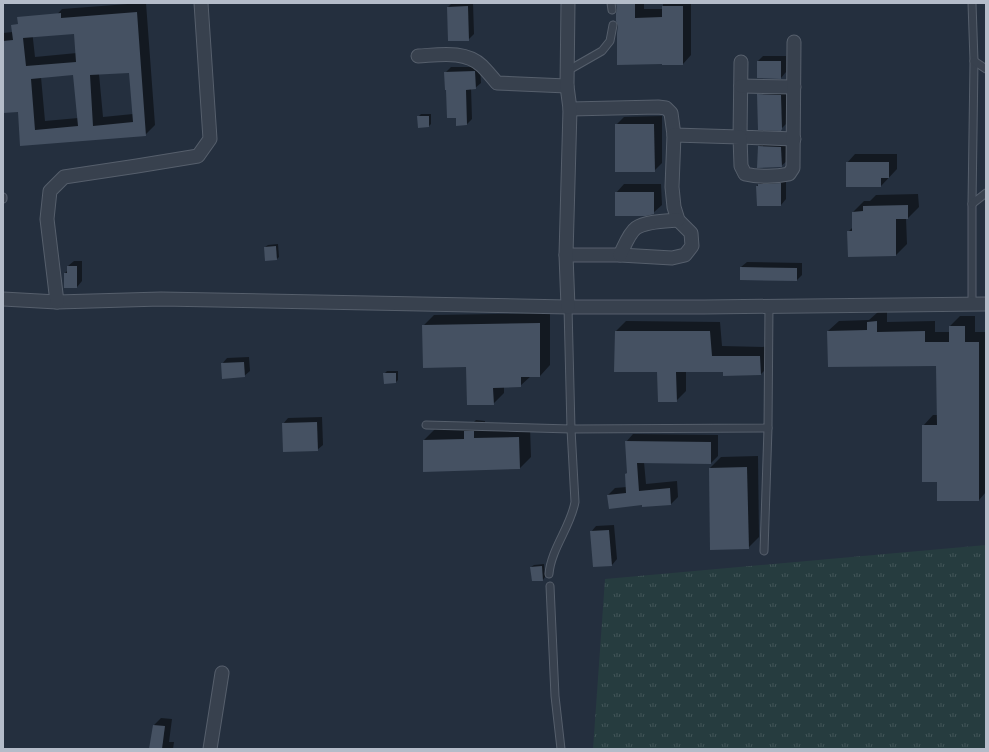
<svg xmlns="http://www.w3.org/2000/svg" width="989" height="752" viewBox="0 0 989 752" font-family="'Golos Text',sans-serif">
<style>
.grass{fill:url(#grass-tufts)}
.shadow{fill:#0007;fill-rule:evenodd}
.building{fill:#455162;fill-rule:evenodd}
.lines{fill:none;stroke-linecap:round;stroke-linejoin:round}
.service-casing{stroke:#565f6c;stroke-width:9}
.minor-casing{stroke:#565f6c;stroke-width:15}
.service{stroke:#38414e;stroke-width:7}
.minor{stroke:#38414e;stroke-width:13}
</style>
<defs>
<pattern id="grass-tufts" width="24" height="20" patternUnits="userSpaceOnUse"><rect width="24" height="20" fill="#263c3f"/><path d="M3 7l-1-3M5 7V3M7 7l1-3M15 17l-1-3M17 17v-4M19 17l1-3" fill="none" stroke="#435659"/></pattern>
</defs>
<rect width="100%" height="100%" fill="#242f3e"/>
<path class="grass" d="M986,545V749H593L605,579Z"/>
<g class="shadow">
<path d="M141,3H146L155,125L145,135L21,145L19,110L3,112V33L32,30L35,57L77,53L75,33L53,19L62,9ZM130,71L133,114L103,117L99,74ZM74,74L78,118L45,121L41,77Z"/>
<path d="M452,3H473L474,34L468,40H449L448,7Z"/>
<path d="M617,3H644V9H663V3H691V55L683,64L619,25Z"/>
<path d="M763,56H786V72L781,78L758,61Z"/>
<path d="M451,67H480L481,83L475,88H471L472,119L467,124L457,117L445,73Z"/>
<path d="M764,89L786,90L787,123L781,129L758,95Z"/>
<path d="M421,114H431V124L429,126L418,117Z"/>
<path d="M662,116V163L654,171L616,125L624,117Z"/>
<path d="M764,141L786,142L787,161L781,166L759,146Z"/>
<path d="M855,154H897V169L881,186H847V163Z"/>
<path d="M786,178V199L781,205L757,186L764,179Z"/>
<path d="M624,184H661L662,205L653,213L616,193Z"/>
<path d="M918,194L919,207L908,218H906L907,244L896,255L848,232L853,227V212L864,201H870L876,195Z"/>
<path d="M278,244L279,257L277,259L265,247L268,245Z"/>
<path d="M74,261H82V281L77,287L65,273L68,270V266Z"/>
<path d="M747,262L802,263V275L797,280L741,267Z"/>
<path d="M887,311V322L935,321V332H950V326L960,316H975V332H986V492L979,500L938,481L923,426L933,415H938L937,365L828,331L839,321L869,320L878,312Z"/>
<path d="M550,313V365L540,376H531L520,386H504V393L493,404L467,366L423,326L434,315Z"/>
<path d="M626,321L720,322L722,346L770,347L771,364L761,374L724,371H686V391L676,401L658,371L616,331Z"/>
<path d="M249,357L250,371L244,376L222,364L227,358Z"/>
<path d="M387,371H398V380L396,382L384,374Z"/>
<path d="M322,417L323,445L317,450L283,424L288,418Z"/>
<path d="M476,420L485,421V428L530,427L531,457L520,468L424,440L435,429L468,428Z"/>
<path d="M633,434L718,435V456L711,463L644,462L646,484L677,481L678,497L671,504H643L608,495L615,488L627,487L626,474L628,472L626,442Z"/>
<path d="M758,456L759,537L748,548L710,468L721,457Z"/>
<path d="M614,525L617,559L612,565L591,532L596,526Z"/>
<path d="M544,564L545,577L543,580L531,567L534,565Z"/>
<path d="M161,718L172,719L169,742H174L173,749H150L154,725Z"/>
</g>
<g class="building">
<path d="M616,3H635V18L662,17V6H683V65H662V64L617,65V33L618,26L616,21V13L617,9Z"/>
<path d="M468,6L469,41H448L447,7Z"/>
<path d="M137,12L146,136L20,146L18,112L3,113V41L13,40L11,25L18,24L17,17L61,13V18ZM74,34L76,62L26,66L23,38ZM129,73L133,122L93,126L90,75ZM73,75L78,126L35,130L31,79Z"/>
<path d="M757,61H781V79L757,78Z"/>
<path d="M475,71L476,89L466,90L467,125L456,126V118H447L446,90H445L444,72Z"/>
<path d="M757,94L781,95L782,129L781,131L758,130Z"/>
<path d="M417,116H429V127L418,128Z"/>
<path d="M615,124H654L655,172H615Z"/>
<path d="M758,146L781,147L782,167L757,168Z"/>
<path d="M846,162H889V178H881V187H846Z"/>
<path d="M781,183V206H757L756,186H758V184Z"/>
<path d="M615,192H654V214L646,216H615Z"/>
<path d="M908,205V219H896V256L848,257L847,231H852V212L863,211V206Z"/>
<path d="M276,246L277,260L265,261L264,247Z"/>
<path d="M67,266H77V288H64V273H67Z"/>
<path d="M740,267L797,268V281L740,280Z"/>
<path d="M877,321V332L925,331V342H949V326H965V342H979V501H937V482H922V425H937L936,366L828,367L827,331L867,330V322Z"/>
<path d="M540,323V377H521V387L493,388L494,405H467L466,367L423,368L422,325Z"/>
<path d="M615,331H710L712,356H760L761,375L723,376V372H676L677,402H658L657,372H614Z"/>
<path d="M244,362L245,377L222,379L221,363Z"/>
<path d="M383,373H396V383L384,384Z"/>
<path d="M317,422L318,451L283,452L282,423Z"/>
<path d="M464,431H474V438L519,437L520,469L423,472V440L464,439Z"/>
<path d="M625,441L711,442V464L637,463L639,491L670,488L671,505L642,507V505L609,509L607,495L626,493L625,474L627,473Z"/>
<path d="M747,467L749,549L710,550L709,468Z"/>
<path d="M609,530L612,566L593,567L590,531Z"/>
<path d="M542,566L543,581H532L530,567Z"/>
<path d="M153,725L165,726L162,749H149Z"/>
</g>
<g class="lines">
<g class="service-casing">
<g id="service">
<path d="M611,3L612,10"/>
<path d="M972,3L974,61L972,204V304"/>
<path d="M974,61L986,69"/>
<path d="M567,71L602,51L610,41L613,25"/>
<path d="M3,197V199"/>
<path d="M972,204L986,193"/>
<path d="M426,425L571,429L568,307"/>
<path d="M764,551L768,428"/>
<path d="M549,574C551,549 571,526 575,502L571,429L768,428L769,306"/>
<path d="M550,586L555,696L561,749"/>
</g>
</g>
<g class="minor-casing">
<g id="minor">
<path d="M418,56C439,55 465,50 482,66C487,71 492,77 497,83L567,86"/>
<path d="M741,62L740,137L794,139"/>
<path d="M741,86L794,87"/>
<path d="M570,109L658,107L666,108L671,113L674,135"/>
<path d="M566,255H620L672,258L685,255L692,246L691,233L678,220L674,207L672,187L674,135L740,137L741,166L745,174C758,177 776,177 789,174L793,168L794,42"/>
<path d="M620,255C624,247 629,233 636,228C646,221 666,221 678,220"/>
<path d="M3,299L57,302L161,299L568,307H704L986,304"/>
<path d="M57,302L47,219L50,191L64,177L137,166L198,156L210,139L201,3"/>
<path d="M568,307L566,255L570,109L567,86L568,3"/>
<path d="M210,749L222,673"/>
</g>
</g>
<use href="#service" class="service"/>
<use href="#minor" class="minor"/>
</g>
<rect width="989" height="752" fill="none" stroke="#b4bcc9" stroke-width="8"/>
</svg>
